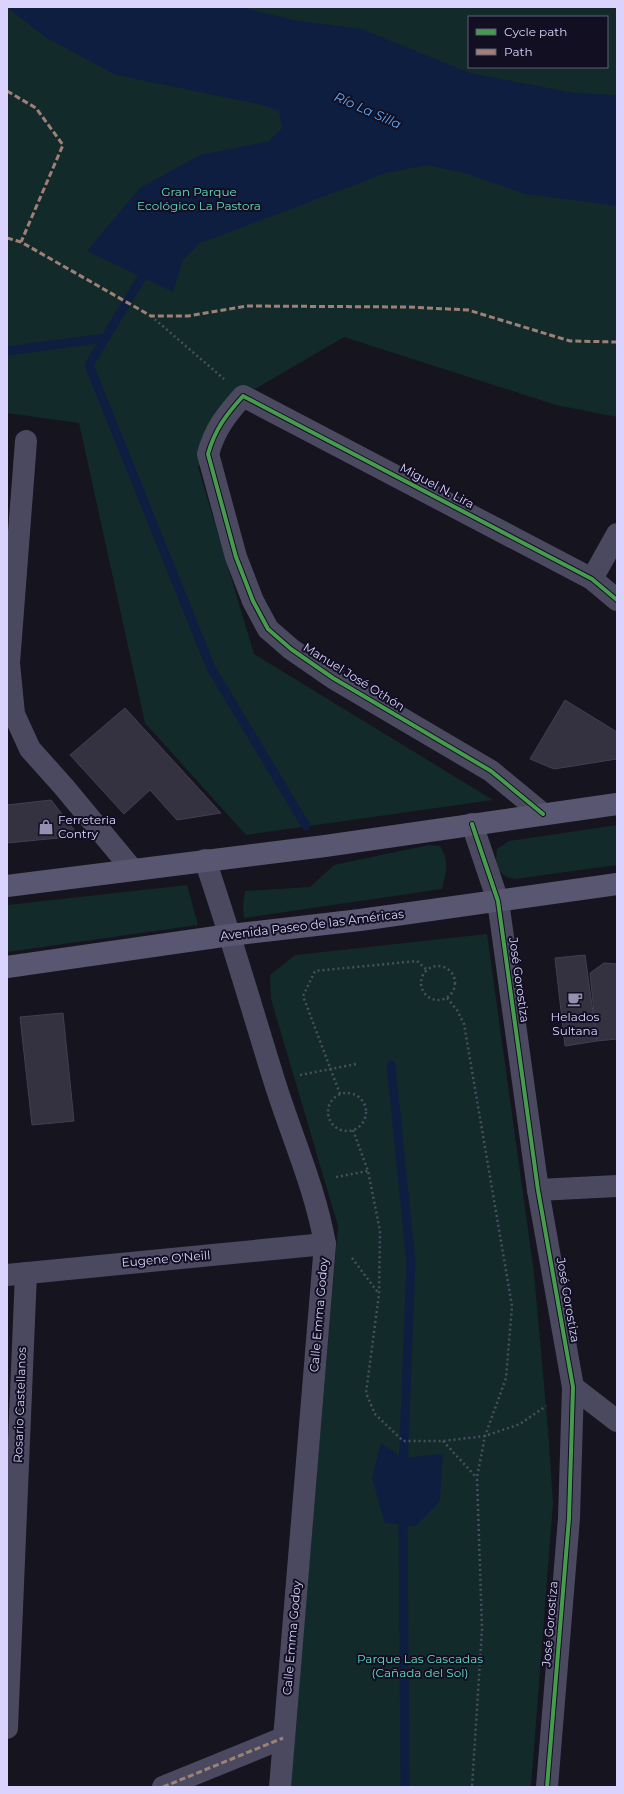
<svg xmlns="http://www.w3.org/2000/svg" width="624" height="1794" viewBox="0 0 624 1794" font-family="Montserrat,sans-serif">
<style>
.green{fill:#132a2b;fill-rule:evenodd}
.water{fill:#0e1e41}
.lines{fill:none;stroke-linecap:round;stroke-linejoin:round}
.stream{stroke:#0e1e41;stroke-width:9}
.building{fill:#343241;stroke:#433e52}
.path{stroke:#46505e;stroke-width:2.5;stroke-dasharray:2 3;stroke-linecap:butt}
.street{stroke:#4b495f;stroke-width:22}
.secondary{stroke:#585671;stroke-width:22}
.quiet{stroke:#9e8076;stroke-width:3;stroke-dasharray:6 3;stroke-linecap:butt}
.cycleway-casing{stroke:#130f23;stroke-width:6}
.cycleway{stroke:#469c4c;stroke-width:4}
.labels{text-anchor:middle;stroke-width:4;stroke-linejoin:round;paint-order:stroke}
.park-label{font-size:12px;fill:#61dbc2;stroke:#130f23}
.street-label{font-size:12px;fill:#d9d3fd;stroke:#130f23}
.poi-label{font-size:12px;fill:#d9d3fd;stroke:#130f23;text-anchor:start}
.water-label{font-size:13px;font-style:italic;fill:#65aefa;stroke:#130f23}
</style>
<rect width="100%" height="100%" fill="#16141e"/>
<g class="green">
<path d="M7,7H617V417L556,405L344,337L243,396L198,467L254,654L493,800L246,835L145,723L79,423L7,413ZM469,17H607V67H469Z"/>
<path d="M617,825V865L515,879C498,877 494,865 497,849L509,841Z"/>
<path d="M429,845L440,846C450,862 446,872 442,889L244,918L243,905L245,891L310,887L334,865Z"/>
<path d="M187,885L198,925L7,952V905Z"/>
<path d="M487,934L534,1273L548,1430L553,1503L531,1787H290L338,1226L271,999L270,975L295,955Z"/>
</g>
<g class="water">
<path d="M7,7H240L298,21L361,29L470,73L574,93L617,95V206L525,194L468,174L427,165L386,173L200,243L183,260L173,292L87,251L140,188L200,155L269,141L282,128L279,111L259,104L116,75L45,37Z"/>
<path d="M381,1443L403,1458L443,1454L440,1501L416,1526L385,1523L372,1478Z"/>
</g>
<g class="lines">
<g class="stream">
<path d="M148,267L89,365L211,668L306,826"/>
<path d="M7,351L105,338"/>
<path d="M391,1065L411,1263L403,1470"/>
<path d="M403,1512L405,1787"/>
</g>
</g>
<g class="building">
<path d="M565,700L617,732V759L554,769L530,759Z"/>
<path d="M125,708L221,813L177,820L150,790L124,814L70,755Z"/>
<path d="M51,800L79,836L7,843V805Z"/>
<path d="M585,955L597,1041L565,1046L555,958Z"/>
<path d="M604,963L617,964V1039L597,1041L590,973Z"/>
<path d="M63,1013L74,1121L32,1125L20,1017Z"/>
</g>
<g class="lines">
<g class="path">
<path d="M151,316L224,379"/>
<circle cx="438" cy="983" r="17"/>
<path d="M447,998L457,1010L464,1024L512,1306L506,1378L485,1436L477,1477L482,1629L472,1787"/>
<path d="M300,1075L356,1064"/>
<circle cx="347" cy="1112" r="19"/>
<path d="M340,1094L303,996L315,971L417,961L427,970"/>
<path d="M353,1130L368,1171L380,1231L379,1294L366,1393L375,1414L403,1441H443L485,1436L520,1424L546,1406"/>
<path d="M336,1177L368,1171"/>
<path d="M352,1258L379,1294"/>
<path d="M443,1441L476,1477"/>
</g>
<g class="street">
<path d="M26,441L9,663L14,714L30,749L64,787L132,869"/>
<path d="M592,579L617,534"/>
<path d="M543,814L491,771L333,678L291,649L268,629L253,601L236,557L208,454C215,429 226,415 243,396L592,579L617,600"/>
<path d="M472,824L498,901L538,1190L573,1387L569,1518L547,1787"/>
<path d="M205,860C230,933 251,1006 274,1080C291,1135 315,1187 325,1244L280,1787"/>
<path d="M538,1190L617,1186"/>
<path d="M7,1275L325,1244"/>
<path d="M573,1387L617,1421"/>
<path d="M7,1728L26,1273"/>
<path d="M163,1787L283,1738"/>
</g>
<g class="secondary">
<path d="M7,886L325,846L617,804"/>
<path d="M7,967L230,935L360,920L617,884"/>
</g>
<g class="quiet">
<path d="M7,91L36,108L63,145L21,242"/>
<path d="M7,238L21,242L151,316H188L247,306L408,307L468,310L570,341L617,342"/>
<path d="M163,1787L283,1738"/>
</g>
<g class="cycleway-casing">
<g id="cycleway">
<path d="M543,814L491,771L333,678L291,649L268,629L253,601L236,557L208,454C215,429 226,415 243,396L592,579L617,600"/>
<path d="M472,824L498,901L538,1190L573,1387L569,1518L547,1787"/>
</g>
</g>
<use href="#cycleway" class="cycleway"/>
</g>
<defs>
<g id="shop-bare" transform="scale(1.2)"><path d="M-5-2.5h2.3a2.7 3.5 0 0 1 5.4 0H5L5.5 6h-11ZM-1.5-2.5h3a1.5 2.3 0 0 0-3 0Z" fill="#9590af" stroke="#130f23" stroke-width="2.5" paint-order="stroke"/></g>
<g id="cafe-bare" transform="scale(1.2)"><path d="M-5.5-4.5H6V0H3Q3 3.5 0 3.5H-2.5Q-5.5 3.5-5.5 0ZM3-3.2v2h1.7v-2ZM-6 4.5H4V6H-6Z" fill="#9590af" stroke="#130f23" stroke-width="2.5" paint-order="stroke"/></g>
</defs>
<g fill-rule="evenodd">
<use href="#shop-bare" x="46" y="827"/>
<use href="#cafe-bare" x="575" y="999"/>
</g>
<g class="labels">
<g class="park-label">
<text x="199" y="196">Gran Parque<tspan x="199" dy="14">Ecológico La Pastora</tspan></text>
<text x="420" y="1663">Parque Las Cascadas<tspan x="420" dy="14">(Cañada del Sol)</tspan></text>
</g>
<g class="street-label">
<text transform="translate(437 486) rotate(28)" y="4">Miguel N. Lira</text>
<text transform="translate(354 677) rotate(32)" y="4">Manuel José Othón</text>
<text transform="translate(312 925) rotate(-7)" y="4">Avenida Paseo de las Américas</text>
<text transform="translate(519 980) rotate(82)" y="4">José Gorostiza</text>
<text transform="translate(166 1259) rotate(-5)" y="4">Eugene O'Neill</text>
<text transform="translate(568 1300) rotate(80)" y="4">José Gorostiza</text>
<text transform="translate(319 1315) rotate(-85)" y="4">Calle Emma Godoy</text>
<text transform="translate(20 1405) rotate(-88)" y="4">Rosario Castellanos</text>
<text transform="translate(550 1624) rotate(-85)" y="4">José Gorostiza</text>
<text transform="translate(292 1638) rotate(-85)" y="4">Calle Emma Godoy</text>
</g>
<g class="poi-label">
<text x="58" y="824">Ferreteria<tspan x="58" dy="14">Contry</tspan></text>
<text x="575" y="1021" text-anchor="middle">Helados<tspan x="575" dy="14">Sultana</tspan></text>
</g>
<g class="water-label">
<text transform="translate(368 110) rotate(24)" y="5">Río La Silla</text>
</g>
</g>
<rect width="624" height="1794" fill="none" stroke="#d9d3fd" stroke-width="16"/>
<rect x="468" y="16" width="140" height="52" fill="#130f23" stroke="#625d7a"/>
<rect x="476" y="29" width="20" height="6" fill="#469c4c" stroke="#625d7a"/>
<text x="504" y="36" font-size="12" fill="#d9d3fd">Cycle path</text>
<rect x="476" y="49" width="20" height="6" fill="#9e8076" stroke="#625d7a"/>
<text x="504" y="56" font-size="12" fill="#d9d3fd">Path</text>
</svg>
